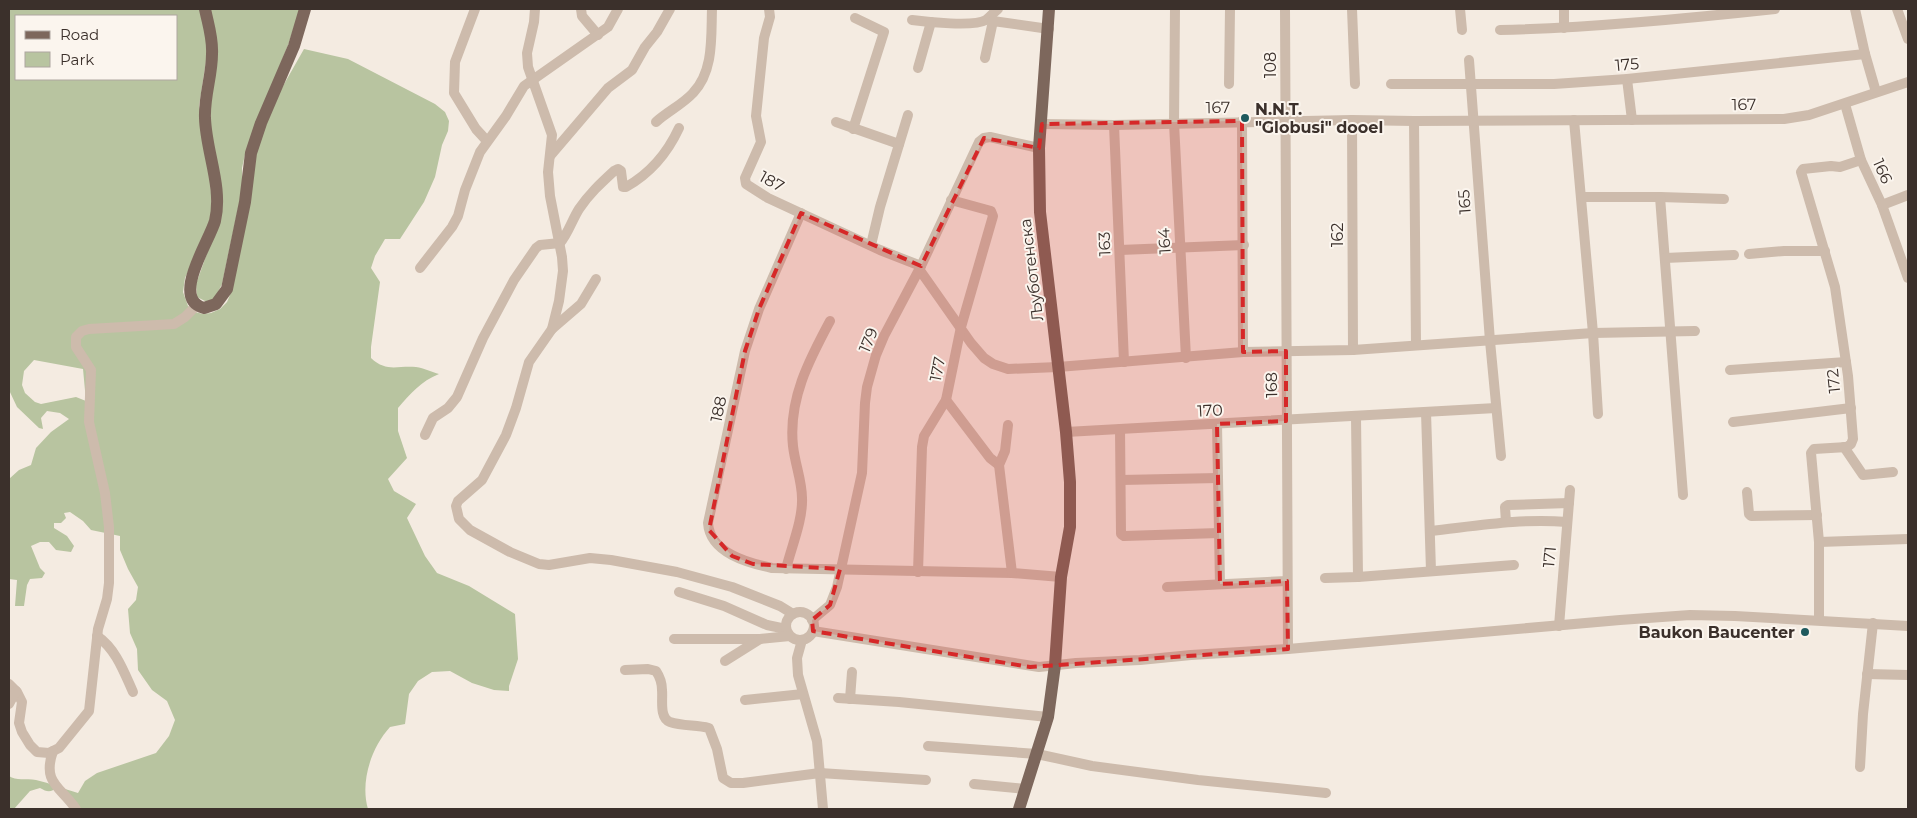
<svg xmlns="http://www.w3.org/2000/svg" width="1917" height="818" viewBox="0 0 1917 818" font-family="Montserrat,sans-serif">
<style>
.green{fill:#b8c4a0;fill-rule:evenodd}
.lines{fill:none;stroke-linecap:round;stroke-linejoin:round}
.minor{stroke:#cdbbac;stroke-width:10}
.major{stroke:#7d675c;stroke-width:12}
.marked{fill:#d62828;fill-opacity:0.2;stroke:#d62828;stroke-width:4;stroke-dasharray:10 6;stroke-linejoin:round}
.poi-dot{fill:#1f5a5e;stroke:#fbf5ee;stroke-width:2}
.labels{text-anchor:middle;stroke-width:4;stroke-linejoin:round;paint-order:stroke}
.street-label{font-size:16px;fill:#3b302b;stroke:#fbf5ee}
.poi-label{font-size:16px;font-weight:bold;fill:#3b302b;stroke:#fbf5ee;text-anchor:start}
</style>
<rect width="100%" height="100%" fill="#f4ebe1"/>
<g class="green">
<path d="M9,9H200L208,48L199,106L210,176L212,210L207,231L185,278L183,292L188,306L195,312L203,314L211,313L220,309L227,302L230,295L249,209L253,154L279,93L304,49L348,59L435,104L445,112L449,121L448,131L442,145L435,177L424,202L400,239H385L375,256L371,268L380,282L371,347V358C387,373 398,365 416,367C424,368 432,372 439,374C421,381 410,394 398,408V431L407,458L388,479L394,491L416,504L407,518L425,556L437,573L469,586L515,614L518,659L509,686V691L494,690L472,683L450,671L432,672L418,681L409,694L405,724L390,727C371,748 360,782 368,809H76L57,787C51,793 47,792 40,788L30,791L14,809H9V776C16,781 26,778 36,780C50,783 64,789 78,793L85,781L97,773L156,753L169,736L175,720L167,701L152,690L138,670L137,649L130,633L128,609L136,600L138,587L128,569L120,550V536L91,530L83,521L70,512L64,513L66,518L61,523H54V528L67,536L74,546L71,552L56,550L49,542H40L31,546L40,568L45,573L42,578L30,579L27,585L24,606H15L17,580L9,579V479L19,470L31,465L36,448L51,432L69,419L60,413L47,411L41,418L43,429L39,428L17,407L9,390ZM16,16H176V79H16ZM34,360L83,369L86,401L76,397L41,404L35,402L25,393L22,385L24,371Z"/>
<path d="M210,9H300L288,45L246,150L242,168V190L222,284L215,298L207,302L197,297L196,284L214,234L211,139Z"/>
</g>
<g class="lines">
<g class="minor">
<path d="M475,9L455,62L454,93L476,129L487,141"/>
<path d="M535,9L534,22L527,53L528,67L552,135L548,172L550,196L562,257L563,271L559,301L552,329L529,362L516,408L506,435L482,480L458,501L456,506L459,519L470,530L510,552L539,564L549,565L590,558L611,560L677,572L732,587L780,606L793,614"/>
<path d="M581,9L582,16L598,35"/>
<path d="M769,9L770,17L764,38L756,116L761,142L745,178L746,184L768,198L880,250L921,266"/>
<path d="M1175,9L1174,123L1186,358"/>
<path d="M1285,9L1288,649"/>
<path d="M1352,9L1355,84"/>
<path d="M1460,9L1462,30"/>
<path d="M1564,9V28"/>
<path d="M1855,9L1865,54L1876,92"/>
<path d="M1897,9L1908,39"/>
<path d="M912,20C927,22 974,27 986,20C990,17 994,12 998,9"/>
<path d="M1500,30C1592,28 1684,19 1775,9"/>
<path d="M985,58L993,21L1049,29"/>
<path d="M1469,60L1490,341L1501,456"/>
<path d="M918,68L931,22"/>
<path d="M1627,79L1632,120"/>
<path d="M1229,84L1230,9"/>
<path d="M1391,84H1554L1627,79L1865,54"/>
<path d="M1845,104L1861,160L1882,205L1908,278"/>
<path d="M1352,120L1353,350"/>
<path d="M1574,120L1593,333L1598,414"/>
<path d="M1242,121L1243,352"/>
<path d="M1414,121L1416,345"/>
<path d="M656,122C667,112 683,104 693,93C714,71 711,37 712,9"/>
<path d="M836,122L899,144"/>
<path d="M1042,124L1114,125L1352,120L1414,121L1784,119L1809,115L1908,82"/>
<path d="M1114,125L1124,362"/>
<path d="M853,129L884,32L855,18"/>
<path d="M550,156L608,88L632,70L645,47L657,32L670,9"/>
<path d="M1581,197H1660L1724,199"/>
<path d="M1660,197L1683,495"/>
<path d="M1882,205L1908,195"/>
<path d="M801,213L759,309L745,351L708,523C710,553 748,563 772,568L1012,573L1061,577"/>
<path d="M871,245L880,207L908,115"/>
<path d="M1120,250L1244,245"/>
<path d="M1749,254L1784,251H1825"/>
<path d="M1665,258L1734,255"/>
<path d="M420,268L452,227L458,216L465,190L480,152L506,116L524,86L608,27L618,9"/>
<path d="M919,269L971,343L984,358L993,364L1008,369L1058,367L1243,352L1353,350L1593,333L1695,331"/>
<path d="M552,329L581,304L596,279"/>
<path d="M1730,370L1846,362"/>
<path d="M946,400L990,458L999,465"/>
<path d="M1426,412L1431,571"/>
<path d="M1733,422L1851,408"/>
<path d="M1217,424L1220,584"/>
<path d="M1008,425L1005,451L999,465L1012,573"/>
<path d="M1120,429L1121,534L1124,536L1219,533"/>
<path d="M1066,432L1496,408"/>
<path d="M425,435L433,418L448,408L457,397L483,338L514,280L536,248L540,245L560,243C568,234 572,220 579,209C589,194 601,183 614,171L618,169L621,171L623,187H626C651,173 667,154 679,128"/>
<path d="M1844,447L1863,475L1893,472"/>
<path d="M1121,480L1218,478"/>
<path d="M1747,492L1749,514L1751,516L1817,515"/>
<path d="M1506,522L1505,507L1508,505L1569,503"/>
<path d="M1430,531C1476,526 1521,518 1567,522"/>
<path d="M1819,542L1908,539"/>
<path d="M786,569C791,548 803,520 802,498C802,481 795,464 793,446C788,400 809,360 830,321"/>
<path d="M918,572L922,447L924,436L946,400L961,327L993,216L991,211L951,200"/>
<path d="M1358,577L1514,565"/>
<path d="M1325,578L1358,577L1356,417"/>
<path d="M1167,587L1287,581"/>
<path d="M679,592L724,606L767,625L786,629"/>
<circle cx="800" cy="626" r="14"/>
<path d="M812,620L830,605L837,587L862,473L865,403L867,387L876,355L884,336L921,266L979,142L984,138L990,137L1039,148"/>
<path d="M1819,620V542L1811,453L1814,449L1847,447L1851,444L1853,439L1848,376L1835,287L1801,172L1803,169L1831,166L1840,167L1861,160"/>
<path d="M1559,626L1570,490"/>
<path d="M813,631L1039,667L1076,663L1140,660L1191,655L1288,649L1620,620L1690,615L1735,616L1908,626"/>
<path d="M97,636C116,649 124,672 133,692"/>
<path d="M674,639H760L790,636"/>
<path d="M802,640L797,658L798,675L817,741L823,809"/>
<path d="M725,661L760,639"/>
<path d="M625,670L648,669L656,671C660,677 662,683 662,690C663,699 659,718 670,722C682,726 696,725 709,728L717,749L723,778L731,783H743L820,773L926,780"/>
<path d="M1867,674L1908,675"/>
<path d="M9,684L17,692L22,702L19,723L22,732L30,745L37,752L49,753L59,748L89,711L98,629L107,599L109,583V527L105,493L89,422L91,370L76,347V337L82,331L89,329L174,324L185,317L197,305"/>
<path d="M838,698L899,702L1048,717"/>
<path d="M850,699L852,672"/>
<path d="M745,700L803,694"/>
<path d="M9,704L16,691"/>
<path d="M928,746L1037,754L1092,766L1198,780L1326,793"/>
<path d="M53,751C42,783 60,786 76,809"/>
<path d="M1860,767L1863,714L1873,623"/>
<path d="M974,784L1025,789"/>
</g>
<g class="major">
<path d="M205,9C208,24 213,38 212,54C212,76 204,96 205,118C206,152 223,187 215,221C209,242 170,299 204,308L216,304L227,289L245,202L251,153L261,123L294,46L305,9"/>
<path d="M1019,809L1048,717L1055,665L1061,577L1070,527V482L1066,432L1040,212L1039,148L1049,9"/>
</g>
</g>
<path class="marked" d="M1242,121L1243,352L1286,351V421L1217,424L1220,584L1287,581L1288,649L1030,667L813,631L812,620L830,605L840,569L753,564L732,556L709,530L745,351L759,309L801,213L921,266L984,138L1039,148L1042,124Z"/>
<g class="poi-dot">
<circle cx="1245" cy="118" r="5"/>
<circle cx="1805" cy="632" r="5"/>
</g>
<g class="labels">
<g class="street-label">
<text transform="translate(1627 64) rotate(-5)" y="6">175</text>
<text transform="translate(1270 65) rotate(-90)" y="6">108</text>
<text transform="translate(1744 104) rotate(-1)" y="6">167</text>
<text transform="translate(1218 107) rotate(-1)" y="6">167</text>
<text transform="translate(1883 171) rotate(66)" y="6">166</text>
<text transform="translate(772 181) rotate(29)" y="6">187</text>
<text transform="translate(1464 202) rotate(-94)" y="6">165</text>
<text transform="translate(1337 235) rotate(-90)" y="6">162</text>
<text transform="translate(1164 241) rotate(-93)" y="6">164</text>
<text transform="translate(1104 244) rotate(-92)" y="6">163</text>
<text transform="translate(1031 270) rotate(-97)" y="6">Љуботенска</text>
<text transform="translate(868 340) rotate(-67)" y="6">179</text>
<text transform="translate(937 369) rotate(-79)" y="6">177</text>
<text transform="translate(1833 381) rotate(-96)" y="6">172</text>
<text transform="translate(1271 385) rotate(-91)" y="6">168</text>
<text transform="translate(718 409) rotate(-78)" y="6">188</text>
<text transform="translate(1210 410) rotate(-3)" y="6">170</text>
<text transform="translate(1549 557) rotate(-85)" y="6">171</text>
</g>
<g class="poi-label">
<text x="1255" y="115">N.N.T.<tspan x="1255" dy="18">"Globusi" dooel</tspan></text>
<text x="1795" y="638" text-anchor="end">Baukon Baucenter</text>
</g>
</g>
<rect width="1917" height="818" fill="none" stroke="#3b302b" stroke-width="20"/>
<rect x="15" y="15" width="162" height="65" fill="#fbf5ee" stroke="#aea6a0"/>
<rect x="25" y="31" width="25" height="8" fill="#7d675c" stroke="#aea6a0"/>
<text x="60" y="40" font-size="15" fill="#3b302b">Road</text>
<rect x="25" y="52" width="25" height="15" fill="#b8c4a0" stroke="#aea6a0"/>
<text x="60" y="65" font-size="15" fill="#3b302b">Park</text>
</svg>
